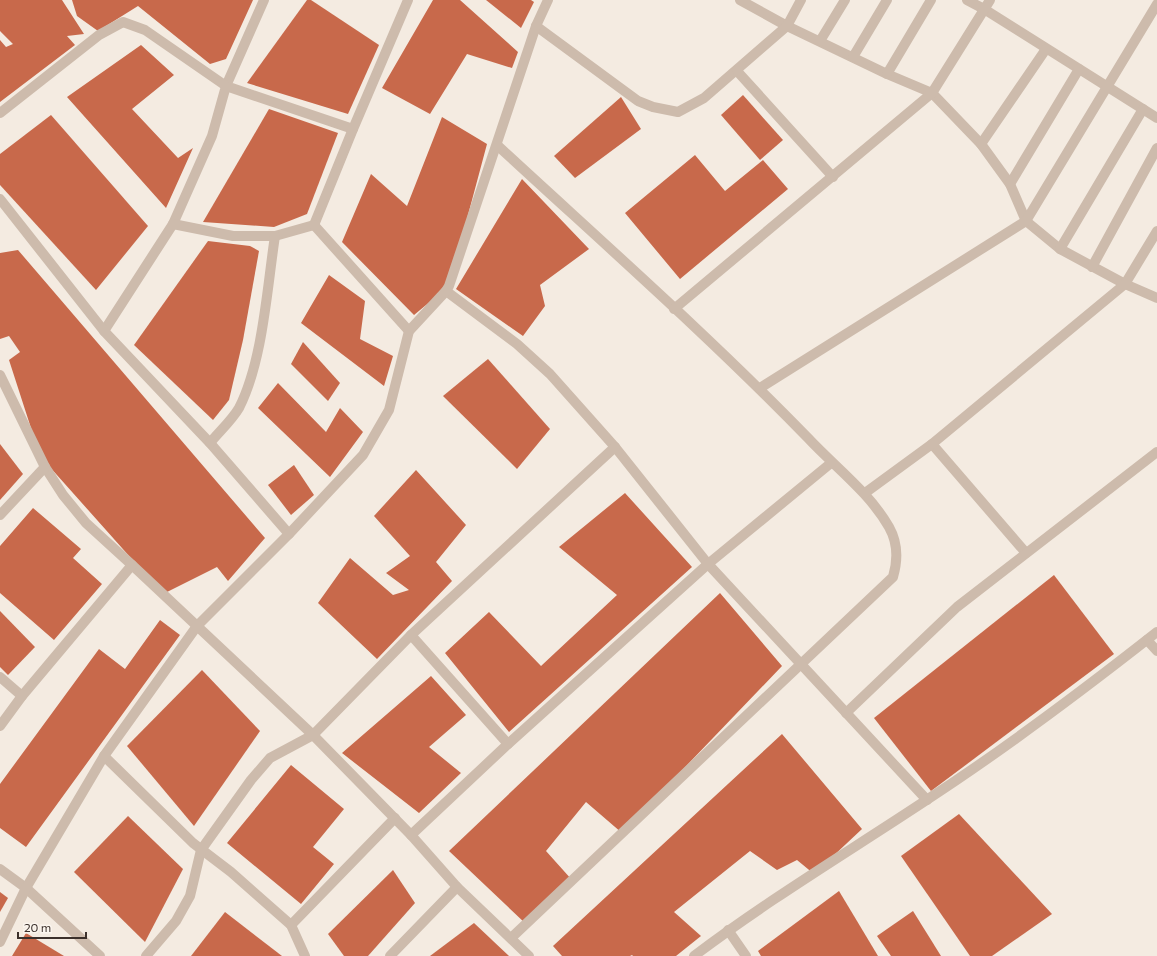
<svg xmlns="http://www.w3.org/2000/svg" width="1157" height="956" viewBox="0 0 1157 956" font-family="Commissioner,sans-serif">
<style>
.building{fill:#c8694b}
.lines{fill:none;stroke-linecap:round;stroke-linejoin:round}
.minor{stroke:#cdbbac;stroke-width:10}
</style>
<rect width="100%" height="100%" fill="#f4ebe1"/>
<g class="building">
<path d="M0,0H62L84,34L67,36L75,45L0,102V40L6,47L13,44L0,31Z"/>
<path d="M72,0H253L226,59L210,64L138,6L98,31L77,16Z"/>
<path d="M307,0H311L379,45L348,114L247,83Z"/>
<path d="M433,0H460L518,52L512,68L467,54L430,114L382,88Z"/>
<path d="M486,0H531L534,2L521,28Z"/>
<path d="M141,45L174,75L132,109L178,158L193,148L166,208L67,97Z"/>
<path d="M743,95L783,140L760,160L721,115Z"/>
<path d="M621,97L641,129L575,178L554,156Z"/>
<path d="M269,109L338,133L307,214L274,227L203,222Z"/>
<path d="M51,115L148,226L96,290L0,185V154Z"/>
<path d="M442,117L487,144L449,286L414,315L342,242L371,174L407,206Z"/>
<path d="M695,155L725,191L763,160L788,189L680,279L625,213Z"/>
<path d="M522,179L589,249L540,285L545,306L523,336L456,289Z"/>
<path d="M208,241L250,246L259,251L243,340L229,400L213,420L134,345Z"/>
<path d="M18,250L265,538L228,581L217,567L163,594L40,456L9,360L20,352L9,336L0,339V253Z"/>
<path d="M329,275L365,301L360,339L393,356L384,386L301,323Z"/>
<path d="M303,342L340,383L328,401L291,364Z"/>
<path d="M488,359L550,429L517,469L443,396Z"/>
<path d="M278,383L326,432L340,408L363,432L330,477L258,408Z"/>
<path d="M0,444L23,474L0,500Z"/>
<path d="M294,465L314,495L291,515L268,485Z"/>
<path d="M416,470L466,525L436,562L452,581L377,659L318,603L350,558L393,595L409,590L386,573L410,556L374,516Z"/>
<path d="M625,493L692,567L509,732L445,653L489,612L541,666L617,595L559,547Z"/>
<path d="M33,508L81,549L73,558L102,584L54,640L0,593V546Z"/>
<path d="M1054,575L1114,654L931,791L874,718Z"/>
<path d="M720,593L782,666L622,833L586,802L546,851L572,880L526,924L449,851Z"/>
<path d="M0,611L35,647L8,675L0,667Z"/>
<path d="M160,620L180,635L26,847L0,828V784L99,649L125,669Z"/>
<path d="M202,670L260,731L194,826L127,746Z"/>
<path d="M431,676L466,715L429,747L461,773L419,813L342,753Z"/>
<path d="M782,734L862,829L814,874L797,860L777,870L750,851L674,912L701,936L676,956H633L632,955L630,956H562L553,946Z"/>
<path d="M291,765L344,809L313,847L334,864L301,904L227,843Z"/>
<path d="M959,814L1052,914L992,956H970L901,856Z"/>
<path d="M128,816L183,869L145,942L74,872Z"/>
<path d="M393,870L415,903L368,956H344L328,934Z"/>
<path d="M839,891L878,956H761L758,951Z"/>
<path d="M0,892L8,898L0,912Z"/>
<path d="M913,911L941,956H891L877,936Z"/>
<path d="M225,912L282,956H191Z"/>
<path d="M474,923L509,956H430Z"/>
<path d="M26,933L64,956H12Z"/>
</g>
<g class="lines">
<g class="minor">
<path d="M264,0L226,86L353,129"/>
<path d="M740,0L787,26L887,74L932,93L981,144L1010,184L1026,221L1060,249L1125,284L1157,298"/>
<path d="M967,0L984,9L1157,118"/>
<path d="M536,26L638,101L653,107L678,112L704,98L787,26L801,0"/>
<path d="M820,41L845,0"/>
<path d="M853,57L887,0"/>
<path d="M737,71L833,177"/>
<path d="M887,74L931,0"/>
<path d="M0,113L99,35L123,22L145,30L226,86L212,136L173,224L104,331"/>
<path d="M981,144L1046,49"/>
<path d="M497,145C602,242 709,336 808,438C835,467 869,492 889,527C898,543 898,560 893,577L511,938"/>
<path d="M1010,184L1079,69"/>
<path d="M0,199L104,331L210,443L289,534"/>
<path d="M173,224L233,236H275L314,225"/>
<path d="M314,225L353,129L408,0"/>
<path d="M314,225L409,331"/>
<path d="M1060,249L1143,109"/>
<path d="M1092,267L1157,148"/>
<path d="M446,291L517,344L550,374L615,447L708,564L927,800"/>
<path d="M674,309L932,93L990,0"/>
<path d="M0,375L45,467L63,495L86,523L132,565L313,735L411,835L457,887L529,956"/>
<path d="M760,388L1026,221L1157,4"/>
<path d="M210,443C219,432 232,420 239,408C263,361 267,288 275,236"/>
<path d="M932,444L1026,553"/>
<path d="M865,493L932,444L1125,284L1157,231"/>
<path d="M0,515L45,467"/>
<path d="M411,635L508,744"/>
<path d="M1147,640L1157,651"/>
<path d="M0,677L22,696"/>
<path d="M846,713L957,607L1157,452"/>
<path d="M0,726L22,696L132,565"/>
<path d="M104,756L193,843L231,872L291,925L305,956"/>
<path d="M411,835L508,744L708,564L831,463"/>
<path d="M0,869L26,888L100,956"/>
<path d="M291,925L395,818"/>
<path d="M728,930L746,956"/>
<path d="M0,942L26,888L104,756L197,626L289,534L363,455L389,410L409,331L446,291L449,286L536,26L548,0"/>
<path d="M146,956L176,921L190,896L201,850L251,780L270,758L313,735L411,635L615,447"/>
<path d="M390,956L457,887"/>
<path d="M694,956C768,900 848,852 925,801C1005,749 1082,691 1157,632"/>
</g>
</g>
<path d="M18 932v6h68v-6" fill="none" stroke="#3b302b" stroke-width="2"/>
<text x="24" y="932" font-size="12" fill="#3b302b" stroke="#fbf5ee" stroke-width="3" paint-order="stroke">20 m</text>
</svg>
